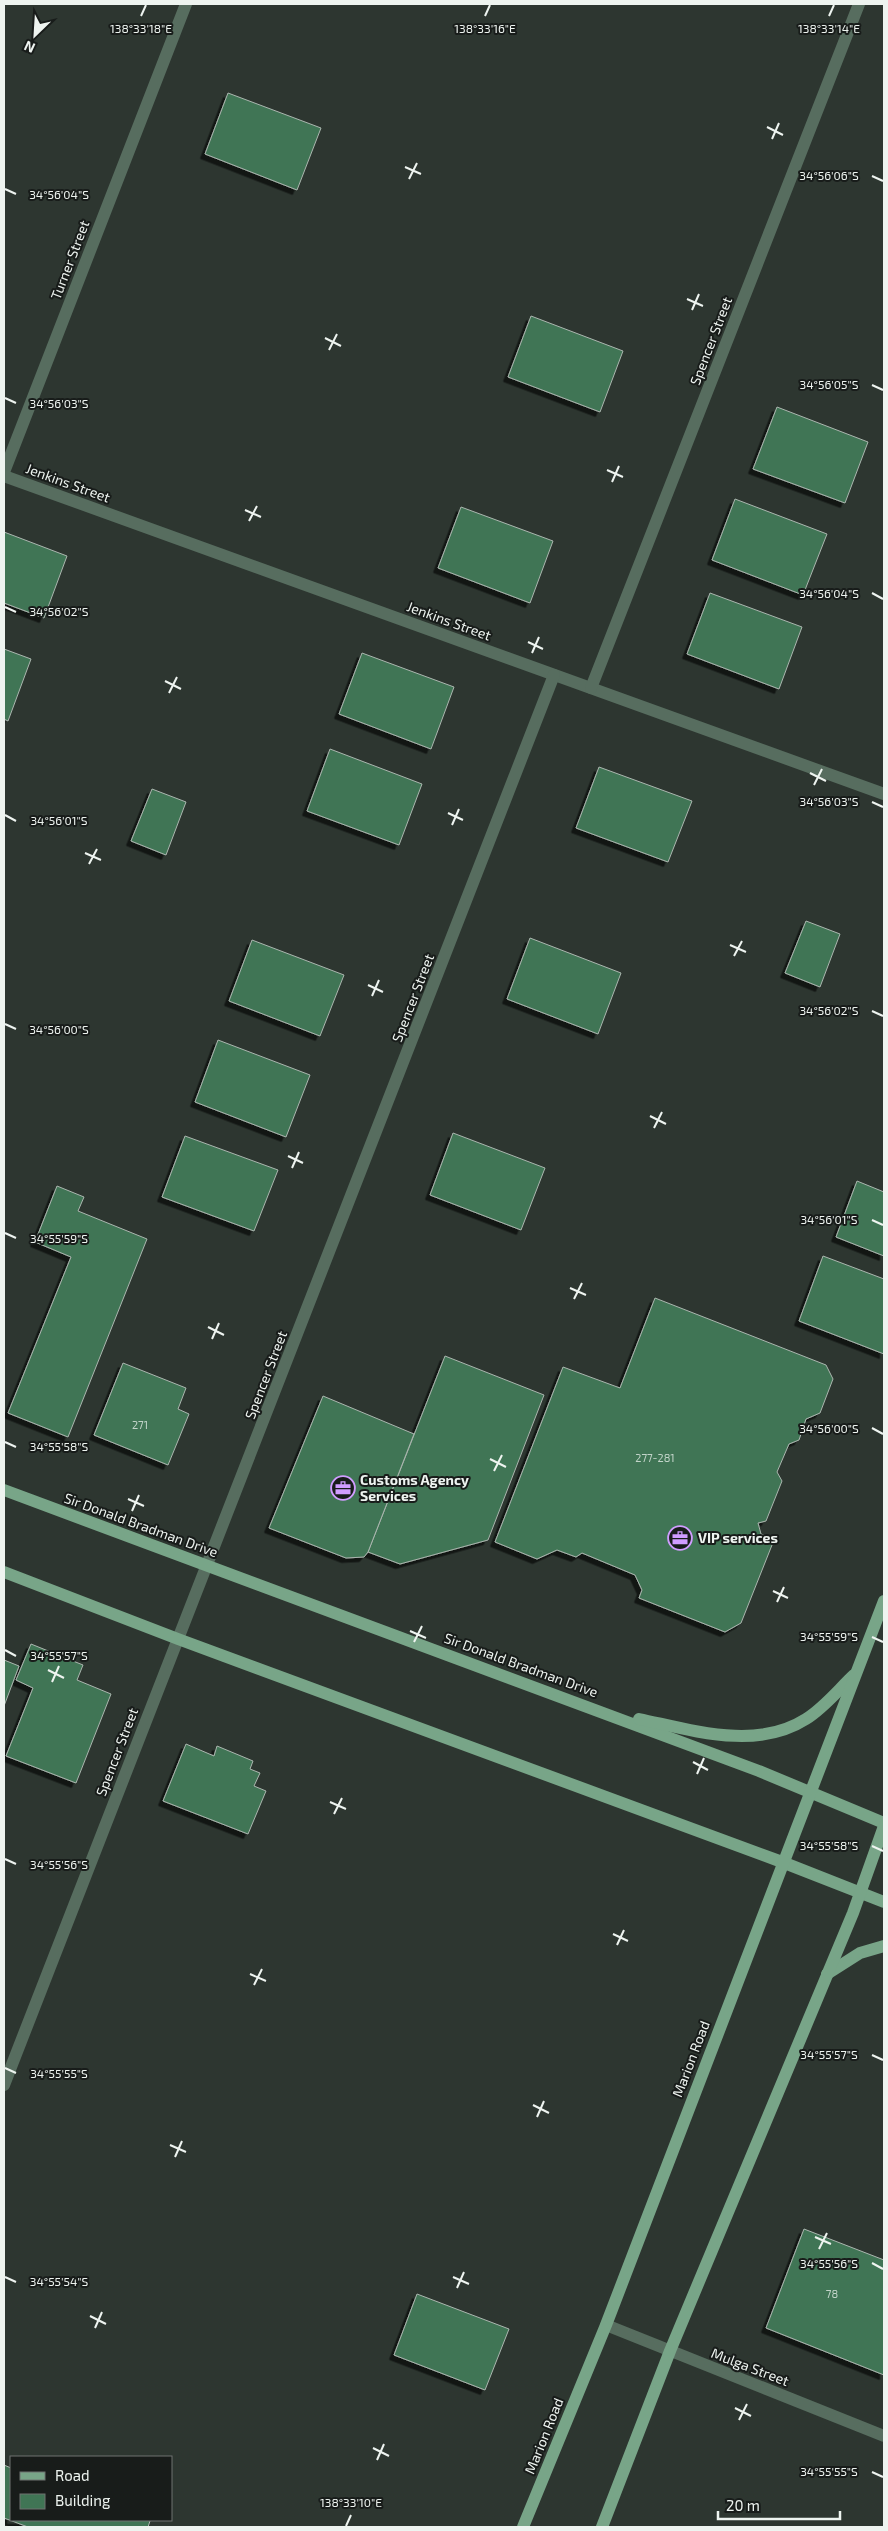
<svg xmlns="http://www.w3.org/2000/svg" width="888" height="2531" viewBox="0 0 888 2531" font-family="'Exo 2',sans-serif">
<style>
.building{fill:#407555;stroke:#abb6af;filter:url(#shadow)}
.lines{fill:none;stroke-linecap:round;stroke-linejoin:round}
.minor{stroke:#576d5f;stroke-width:12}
.major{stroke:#78a588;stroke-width:12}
.ticks{fill:none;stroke:#eef4f0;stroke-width:2}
.labels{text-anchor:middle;stroke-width:4;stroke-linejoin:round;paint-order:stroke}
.number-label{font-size:11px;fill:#c2d4c9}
.street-label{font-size:14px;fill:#eef4f0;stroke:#181c1a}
.poi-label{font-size:14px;font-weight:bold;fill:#eef4f0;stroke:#181c1a;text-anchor:start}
.ticks-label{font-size:12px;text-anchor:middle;fill:#eef4f0;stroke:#181c1a;stroke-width:4;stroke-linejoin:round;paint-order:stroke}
</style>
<defs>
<filter id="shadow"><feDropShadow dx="-4.5" dy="4.5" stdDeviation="0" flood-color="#0009"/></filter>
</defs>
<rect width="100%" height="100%" fill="#2d3630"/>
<g class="building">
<path d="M228,93L321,128L297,190L205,154Z"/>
<path d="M531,316L623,351L600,412L508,377Z"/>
<path d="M777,407L868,442L845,503L753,469Z"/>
<path d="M735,499L827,534L803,595L712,560Z"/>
<path d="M461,507L553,541L530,603L438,568Z"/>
<path d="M4,532L67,556L44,618L4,603Z"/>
<path d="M710,593L802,627L779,689L687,654Z"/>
<path d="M4,649L31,659L8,721L4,719Z"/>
<path d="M362,653L454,687L431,749L339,714Z"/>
<path d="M330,749L422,784L399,845L307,811Z"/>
<path d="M599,767L692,801L668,862L576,828Z"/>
<path d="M152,789L186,802L166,855L131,841Z"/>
<path d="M806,921L840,934L820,987L785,973Z"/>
<path d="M530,938L621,973L598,1034L507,999Z"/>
<path d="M252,940L344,975L320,1036L229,1001Z"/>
<path d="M218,1040L310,1075L286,1137L195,1102Z"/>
<path d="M453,1133L545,1168L521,1230L430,1195Z"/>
<path d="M185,1136L278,1170L254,1231L162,1197Z"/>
<path d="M857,1181L884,1192V1256L836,1237Z"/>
<path d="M57,1186L84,1197L78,1211L147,1239L68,1437L8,1413L71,1257L35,1242Z"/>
<path d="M823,1256L884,1279V1354L799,1321Z"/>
<path d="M655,1298L826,1365L833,1379L820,1413L806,1419L799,1440L789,1444L777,1472L782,1481L766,1521L758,1523L761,1534L774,1540L741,1623L725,1632L639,1598L642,1590L635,1575L582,1553L576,1557L557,1550L537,1559L495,1542L563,1367L620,1388Z"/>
<path d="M445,1356L544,1395L488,1540L400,1564L368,1552Z"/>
<path d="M123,1363L186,1388L178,1409L189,1414L168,1465L94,1435Z"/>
<path d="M323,1396L414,1434L368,1552L364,1557L346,1558L269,1528Z"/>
<path d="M31,1644L83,1665L77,1680L111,1694L76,1783L6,1756L33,1688L16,1680Z"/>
<path d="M4,1660L19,1666L4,1706Z"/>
<path d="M186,1744L214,1756L217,1746L253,1761L250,1769L260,1773L254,1786L266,1791L248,1834L163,1801Z"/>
<path d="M804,2229L884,2260V2375L766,2328Z"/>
<path d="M417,2294L509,2329L485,2390L394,2355Z"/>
<path d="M4,2465L11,2468V2520H148L150,2521L148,2527H28L4,2518Z"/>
</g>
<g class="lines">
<g class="minor">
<path d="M4,472L186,4"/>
<path d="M4,476L884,794"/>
<path d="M591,688L859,4"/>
<path d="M4,2085L554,675"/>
<path d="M606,2325L884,2436"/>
</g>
<g class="major">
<path d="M4,1490L759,1771L884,1823"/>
<path d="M4,1572L178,1639L782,1862L884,1902"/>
<path d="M639,1719C692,1730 756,1751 806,1719C824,1708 839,1689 854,1675"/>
<path d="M827,1974L860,1953L884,1946"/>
<path d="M523,2527L606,2325L884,1601"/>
<path d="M602,2527L670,2351L853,1913L884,1826"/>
</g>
</g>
<path class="ticks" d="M141,16L146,5M485,16L490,5M829,16L834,5M767,127L783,135M772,139L779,123M405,167L421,174M872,176L883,181M409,179L417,163M5,189L16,194M687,299L703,306M692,310L699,294M325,338L341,346M329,350L337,334M872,385L883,390M5,398L16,403M607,470L623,477M612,482L619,466M245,510L261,517M249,521L257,506M872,593L883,599M5,607L16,612M528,642L543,649M532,653L539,637M165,681L181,689M169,693L177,677M810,773L826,781M814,785L822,769M872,802L883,807M448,813L463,820M5,815L16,821M452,825L459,809M85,853L101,860M89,864L97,849M730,945L746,952M734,956L742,941M368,985L383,992M372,996L379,980M872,1011L883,1016M5,1024L16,1029M650,1116L666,1124M654,1128L662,1112M288,1156L303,1163M292,1168L299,1152M872,1220L883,1225M5,1233L16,1238M570,1288L586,1295M574,1299L582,1283M208,1327L224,1335M212,1339L219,1323M872,1428L883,1434M5,1442L16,1447M490,1459L506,1467M494,1471L502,1455M128,1499L144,1506M132,1511L139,1495M773,1591L788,1598M777,1602L784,1587M410,1631L426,1638M872,1637L883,1642M414,1642L422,1626M5,1650L16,1656M48,1670L64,1678M52,1682L59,1666M693,1762L708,1770M697,1774L704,1758M330,1802L346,1809M334,1814L342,1798M872,1846L883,1851M5,1859L16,1864M613,1934L628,1941M617,1945L624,1930M250,1974L266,1981M254,1985L262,1969M872,2055L883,2060M5,2068L16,2073M533,2105L549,2113M537,2117L544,2101M170,2145L186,2152M175,2157L182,2141M815,2237L831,2244M819,2249L827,2233M872,2263L883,2269M5,2277L16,2282M453,2277L469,2284M457,2288L464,2272M90,2316L106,2324M95,2328L102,2312M735,2408L751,2416M739,2420L747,2404M373,2448L389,2456M377,2460L384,2444M872,2472L883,2477M346,2526L351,2515"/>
<defs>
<g id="office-ring" transform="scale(1.25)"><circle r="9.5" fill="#181c1a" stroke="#d09dff" stroke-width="1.5"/><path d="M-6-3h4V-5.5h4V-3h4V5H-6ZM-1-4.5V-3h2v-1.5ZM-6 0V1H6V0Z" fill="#d09dff"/></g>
</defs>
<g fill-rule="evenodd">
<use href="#office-ring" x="343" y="1488"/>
<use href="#office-ring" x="680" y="1538"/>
</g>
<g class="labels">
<g class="number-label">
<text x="140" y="1429">271</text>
<text x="655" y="1462">277-281</text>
<text x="832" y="2298">78</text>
</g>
<g class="street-label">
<text transform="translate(70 260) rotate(-69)" y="5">Turner Street</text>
<text transform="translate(711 341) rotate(-69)" y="5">Spencer Street</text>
<text transform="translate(68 483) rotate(20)" y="5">Jenkins Street</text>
<text transform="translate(449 621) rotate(20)" y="5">Jenkins Street</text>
<text transform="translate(413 998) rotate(-69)" y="5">Spencer Street</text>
<text transform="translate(266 1375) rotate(-69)" y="5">Spencer Street</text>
<text transform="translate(141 1525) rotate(20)" y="5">Sir Donald Bradman Drive</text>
<text transform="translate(521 1665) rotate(20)" y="5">Sir Donald Bradman Drive</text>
<text transform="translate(117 1752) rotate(-69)" y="5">Spencer Street</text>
<text transform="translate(691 2059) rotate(-69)" y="5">Marion Road</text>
<text transform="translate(750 2367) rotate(21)" y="5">Mulga Street</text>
<text transform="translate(544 2436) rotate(-68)" y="5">Marion Road</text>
</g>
<g class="poi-label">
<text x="360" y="1485">Customs Agency<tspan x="360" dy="16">Services</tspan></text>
<text x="698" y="1543">VIP services</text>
</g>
</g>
<g class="ticks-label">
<text x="141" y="33">138°33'18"E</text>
<text x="485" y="33">138°33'16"E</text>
<text x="829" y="33">138°33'14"E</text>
<text x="829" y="180">34°56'06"S</text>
<text x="59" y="199">34°56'04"S</text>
<text x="829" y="389">34°56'05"S</text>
<text x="59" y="408">34°56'03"S</text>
<text x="829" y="598">34°56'04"S</text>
<text x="59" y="616">34°56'02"S</text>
<text x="829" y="806">34°56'03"S</text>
<text x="59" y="825">34°56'01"S</text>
<text x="829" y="1015">34°56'02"S</text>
<text x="59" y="1034">34°56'00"S</text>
<text x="829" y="1224">34°56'01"S</text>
<text x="59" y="1243">34°55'59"S</text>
<text x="829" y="1433">34°56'00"S</text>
<text x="59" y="1451">34°55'58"S</text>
<text x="829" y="1641">34°55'59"S</text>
<text x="59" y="1660">34°55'57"S</text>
<text x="829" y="1850">34°55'58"S</text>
<text x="59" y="1869">34°55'56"S</text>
<text x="829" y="2059">34°55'57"S</text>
<text x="59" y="2078">34°55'55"S</text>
<text x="829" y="2268">34°55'56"S</text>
<text x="59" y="2286">34°55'54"S</text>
<text x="829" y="2476">34°55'55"S</text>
<text x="351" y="2507">138°33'10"E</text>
</g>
<rect width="888" height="2531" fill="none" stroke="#eef4f0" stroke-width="10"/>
<rect x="10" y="2456" width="162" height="65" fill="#181c1a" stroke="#6e7270"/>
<rect x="20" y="2472" width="25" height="8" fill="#78a588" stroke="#6e7270"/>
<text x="55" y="2481" font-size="15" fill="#eef4f0">Road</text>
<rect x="20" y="2494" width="25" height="15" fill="#407555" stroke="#6e7270"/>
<text x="55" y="2506" font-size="15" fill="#eef4f0">Building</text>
<g transform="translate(35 35) rotate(205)" stroke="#181c1a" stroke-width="4" paint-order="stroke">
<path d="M0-4L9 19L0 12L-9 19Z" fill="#eef4f0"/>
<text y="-8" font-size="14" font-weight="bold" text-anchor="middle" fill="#eef4f0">N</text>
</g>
<path d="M718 2511v8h122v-8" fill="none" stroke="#eef4f0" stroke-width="2.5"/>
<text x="726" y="2511" font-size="15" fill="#eef4f0" stroke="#181c1a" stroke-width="4" paint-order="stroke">20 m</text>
</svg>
